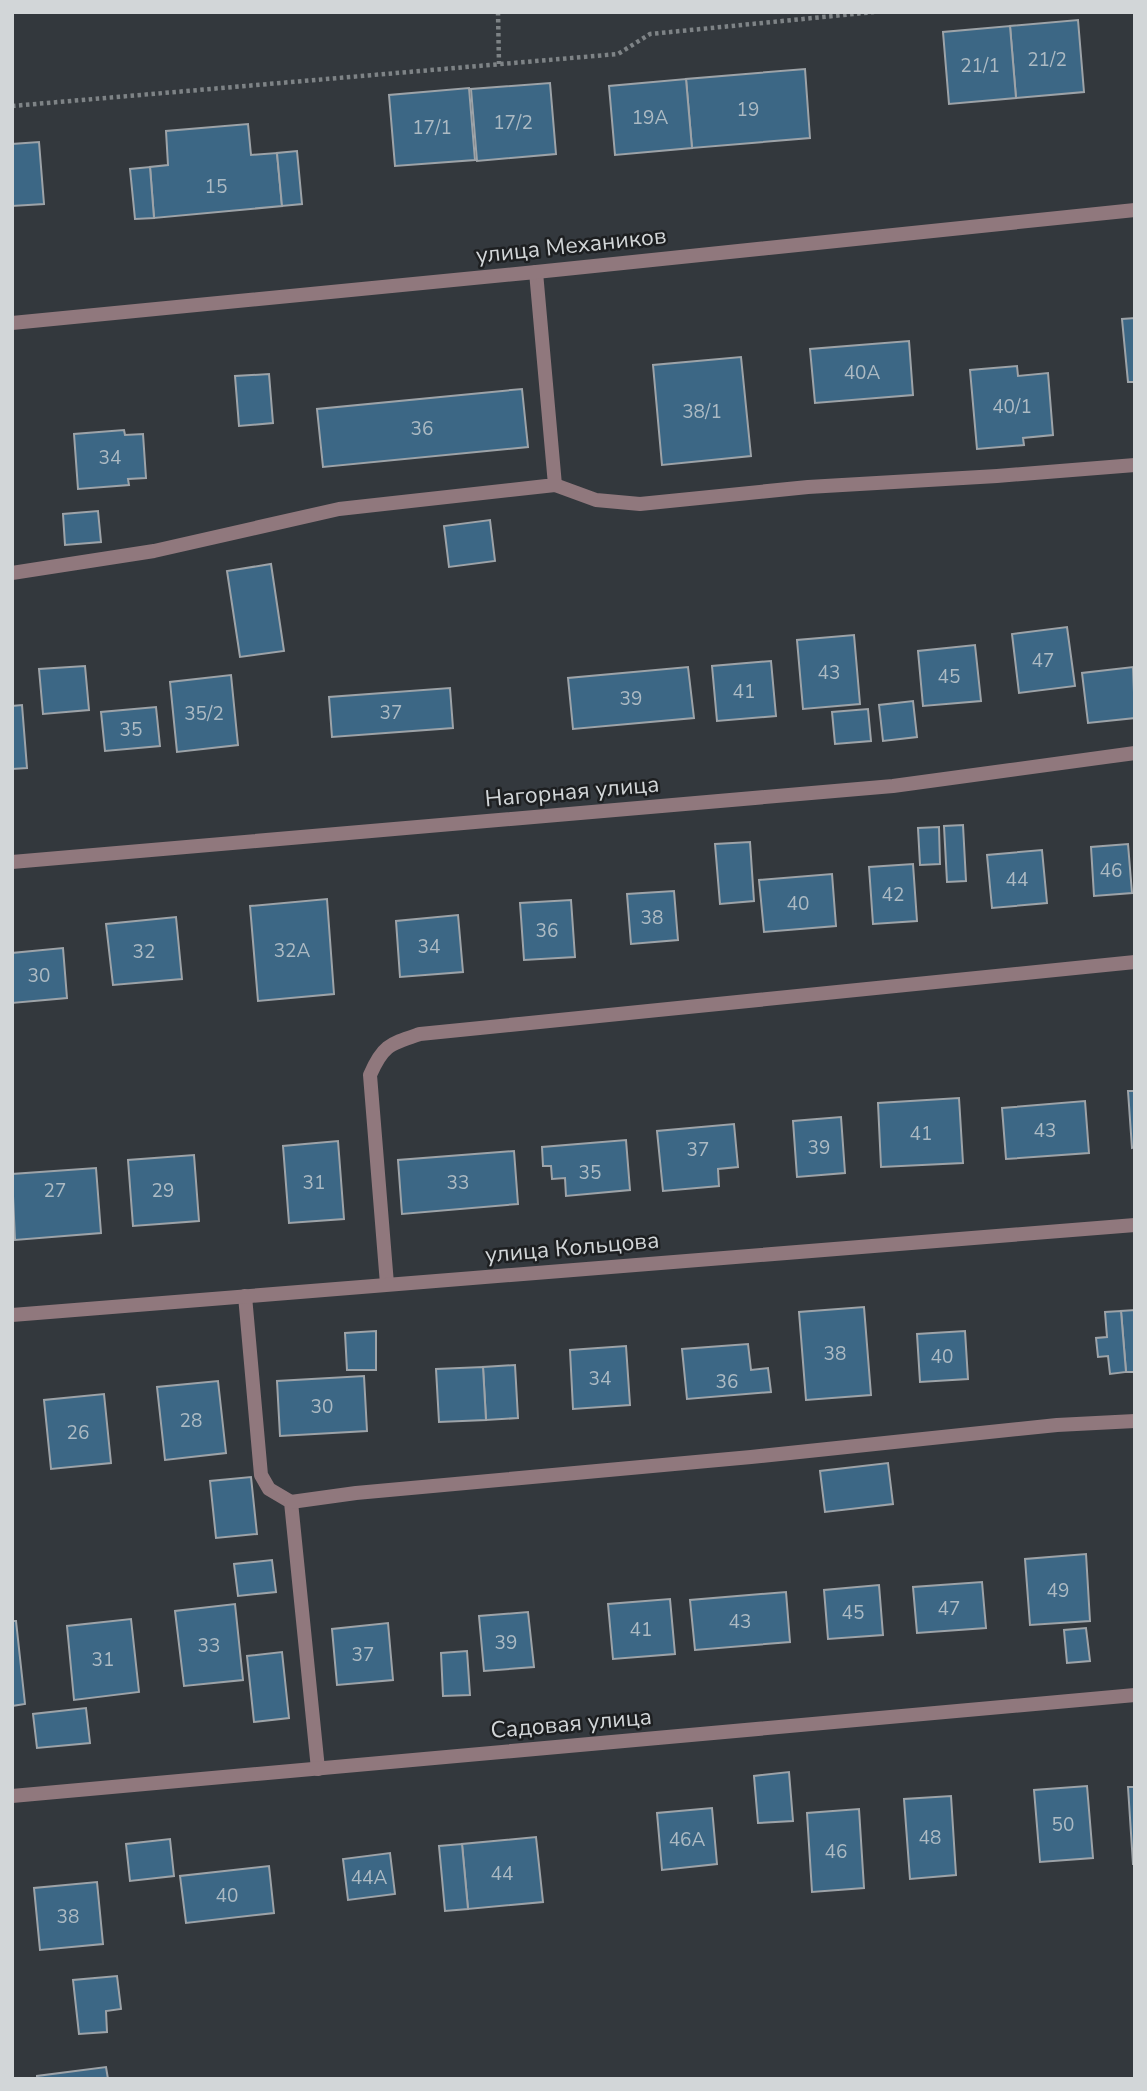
<svg xmlns="http://www.w3.org/2000/svg" width="1147" height="2091" viewBox="0 0 1147 2091" font-family="'Nunito Sans',sans-serif">
<style>
.building{fill:#3c6785;stroke:#9da3a8;stroke-width:2}
.lines{fill:none;stroke-linecap:round;stroke-linejoin:round}
.path{stroke:#7e8386;stroke-width:4.5;stroke-dasharray:3.5 3.5;stroke-linecap:butt}
.service{stroke:#90787d;stroke-width:14}
.minor{stroke:#90787d;stroke-width:14}
.labels{text-anchor:middle;stroke-width:5;stroke-linejoin:round;paint-order:stroke}
.number-label{font-size:19px;fill:#acbac3}
.street-label{font-size:23px;fill:#d2d6d8;stroke:#1d1f21}
</style>
<rect width="100%" height="100%" fill="#33383d"/>
<g class="building">
<path d="M1078,20L1084,92L1016,98L1010,26Z"/>
<path d="M1010,26L1016,98L949,104L943,32Z"/>
<path d="M805,69L810,138L692,148L686,79Z"/>
<path d="M686,79L692,148L615,155L609,86Z"/>
<path d="M550,83L556,154L477,161L471,89Z"/>
<path d="M469,88L475,160L395,166L389,95Z"/>
<path d="M248,124L251,155L277,153L282,206L154,218L150,167L168,165L166,131Z"/>
<path d="M39,142L44,204L12,206V144Z"/>
<path d="M297,151L302,204L282,206L277,153Z"/>
<path d="M150,167L154,218L135,219L130,169Z"/>
<path d="M1135,318V382H1128L1122,319Z"/>
<path d="M909,341L913,395L815,403L810,349Z"/>
<path d="M741,357L751,456L662,465L653,365Z"/>
<path d="M1017,366L1018,376L1048,373L1053,435L1023,438L1024,445L977,449L970,370Z"/>
<path d="M269,374L273,423L239,426L235,376Z"/>
<path d="M522,389L528,447L323,467L317,409Z"/>
<path d="M124,430L125,435L143,434L146,478L128,479L129,485L78,489L74,434Z"/>
<path d="M98,511L101,542L65,545L63,514Z"/>
<path d="M490,520L495,561L449,567L444,526Z"/>
<path d="M271,564L284,651L240,657L227,571Z"/>
<path d="M1067,627L1075,686L1019,693L1012,634Z"/>
<path d="M854,635L860,704L803,709L797,640Z"/>
<path d="M975,645L981,701L923,706L918,651Z"/>
<path d="M771,661L776,716L717,721L712,666Z"/>
<path d="M85,666L89,710L43,714L39,669Z"/>
<path d="M688,667L694,718L573,729L568,678Z"/>
<path d="M1133,667L1135,718L1088,723L1082,673Z"/>
<path d="M231,675L238,745L177,752L170,682Z"/>
<path d="M450,688L453,728L332,737L329,697Z"/>
<path d="M913,701L917,737L883,741L879,705Z"/>
<path d="M22,705L27,768L12,769V706Z"/>
<path d="M156,707L160,746L105,751L101,712Z"/>
<path d="M868,709L871,741L835,744L832,712Z"/>
<path d="M963,825L966,881L947,882L944,826Z"/>
<path d="M939,827L940,864L920,865L918,828Z"/>
<path d="M750,842L754,901L720,904L715,844Z"/>
<path d="M1128,844L1132,893L1094,896L1091,847Z"/>
<path d="M1042,850L1047,903L992,908L987,855Z"/>
<path d="M913,864L917,921L873,924L869,867Z"/>
<path d="M832,874L836,926L764,932L759,880Z"/>
<path d="M674,891L678,940L631,944L627,894Z"/>
<path d="M327,899L334,994L258,1001L250,906Z"/>
<path d="M571,900L575,957L524,960L520,903Z"/>
<path d="M458,915L463,972L400,977L396,921Z"/>
<path d="M176,917L182,979L113,985L106,924Z"/>
<path d="M63,948L67,998L12,1003V953Z"/>
<path d="M1128,1091H1135V1147L1132,1148Z"/>
<path d="M959,1098L963,1163L881,1167L878,1103Z"/>
<path d="M1085,1101L1089,1153L1006,1159L1002,1108Z"/>
<path d="M841,1117L845,1173L797,1177L793,1121Z"/>
<path d="M734,1124L738,1167L718,1169L719,1186L663,1191L657,1131Z"/>
<path d="M626,1140L630,1190L566,1196L565,1178L552,1179L551,1166H543L542,1147Z"/>
<path d="M338,1141L344,1219L289,1223L283,1146Z"/>
<path d="M514,1151L518,1204L402,1214L398,1160Z"/>
<path d="M194,1155L199,1221L133,1226L128,1160Z"/>
<path d="M96,1168L101,1233L15,1240L12,1174Z"/>
<path d="M864,1307L871,1395L806,1400L799,1312Z"/>
<path d="M1135,1310V1372H1126L1121,1311Z"/>
<path d="M1121,1311L1126,1372L1110,1374L1108,1356L1098,1357L1096,1338L1107,1337L1105,1312Z"/>
<path d="M376,1331V1370H347L345,1333Z"/>
<path d="M965,1331L968,1379L920,1382L917,1334Z"/>
<path d="M748,1344L751,1370L768,1368L771,1392L687,1399L682,1349Z"/>
<path d="M626,1346L630,1405L573,1409L570,1350Z"/>
<path d="M515,1365L518,1418L486,1420L483,1367Z"/>
<path d="M483,1367L486,1420L439,1422L436,1369Z"/>
<path d="M364,1376L367,1431L280,1436L277,1381Z"/>
<path d="M218,1381L226,1453L165,1460L157,1387Z"/>
<path d="M104,1394L111,1463L51,1469L44,1400Z"/>
<path d="M888,1463L893,1504L825,1512L820,1471Z"/>
<path d="M251,1477L257,1534L216,1538L210,1481Z"/>
<path d="M1086,1554L1090,1621L1030,1625L1025,1559Z"/>
<path d="M272,1560L276,1592L238,1596L234,1564Z"/>
<path d="M982,1582L986,1628L917,1633L913,1587Z"/>
<path d="M879,1585L883,1635L828,1639L824,1590Z"/>
<path d="M786,1592L790,1642L695,1650L690,1600Z"/>
<path d="M670,1599L675,1654L613,1659L608,1604Z"/>
<path d="M235,1604L243,1680L184,1686L175,1611Z"/>
<path d="M528,1612L534,1667L484,1671L479,1616Z"/>
<path d="M131,1619L139,1692L74,1700L67,1626Z"/>
<path d="M12,1621H16L25,1704L12,1706Z"/>
<path d="M388,1623L393,1680L337,1685L332,1629Z"/>
<path d="M1086,1628L1090,1661L1067,1663L1064,1630Z"/>
<path d="M467,1651L470,1695L443,1696L441,1653Z"/>
<path d="M282,1652L289,1718L254,1722L247,1656Z"/>
<path d="M86,1708L90,1743L37,1748L33,1714Z"/>
<path d="M789,1772L793,1821L758,1823L754,1776Z"/>
<path d="M1087,1786L1093,1858L1040,1862L1034,1790Z"/>
<path d="M1128,1787H1135V1864H1133Z"/>
<path d="M951,1796L956,1875L910,1879L904,1799Z"/>
<path d="M712,1808L717,1864L662,1870L657,1813Z"/>
<path d="M859,1809L864,1888L812,1892L807,1813Z"/>
<path d="M536,1837L543,1902L468,1909L462,1844Z"/>
<path d="M170,1839L174,1876L130,1881L126,1844Z"/>
<path d="M462,1844L468,1909L445,1911L439,1846Z"/>
<path d="M390,1853L395,1894L348,1900L343,1859Z"/>
<path d="M269,1866L274,1913L186,1923L180,1876Z"/>
<path d="M97,1882L103,1944L40,1950L34,1888Z"/>
<path d="M117,1976L121,2009L106,2011L107,2032L79,2034L73,1980Z"/>
<path d="M106,2067L108,2079H37V2076Z"/>
</g>
<g class="lines">
<g class="path">
<path d="M498,12L499,64"/>
<path d="M12,106L618,54L650,34L874,12"/>
</g>
<g class="service">
<path d="M555,485L596,500L640,504L808,487L997,476L1135,465"/>
<path d="M12,573L154,551L339,509L555,485L536,272"/>
<path d="M387,1284L370,1075C383,1045 390,1044 420,1034L1135,962"/>
<path d="M245,1296L261,1475L269,1489L291,1502L318,1769"/>
<path d="M291,1502L356,1493L751,1457L1057,1425L1135,1421"/>
</g>
<g class="minor">
<path d="M12,323L536,272L1135,210"/>
<path d="M12,862L893,786L1135,753"/>
<path d="M12,1315L1135,1225"/>
<path d="M12,1796L1135,1695"/>
</g>
</g>
<g class="labels">
<g class="number-label">
<text x="1047" y="66">21/2</text>
<text x="980" y="72">21/1</text>
<text x="748" y="116">19</text>
<text x="650" y="124">19А</text>
<text x="513" y="129">17/2</text>
<text x="432" y="134">17/1</text>
<text x="216" y="193">15</text>
<text x="862" y="379">40А</text>
<text x="1012" y="413">40/1</text>
<text x="702" y="418">38/1</text>
<text x="422" y="435">36</text>
<text x="110" y="464">34</text>
<text x="1043" y="667">47</text>
<text x="829" y="679">43</text>
<text x="949" y="683">45</text>
<text x="744" y="698">41</text>
<text x="631" y="705">39</text>
<text x="391" y="719">37</text>
<text x="204" y="720">35/2</text>
<text x="131" y="736">35</text>
<text x="1111" y="877">46</text>
<text x="1017" y="886">44</text>
<text x="893" y="901">42</text>
<text x="798" y="910">40</text>
<text x="652" y="924">38</text>
<text x="547" y="937">36</text>
<text x="429" y="953">34</text>
<text x="292" y="957">32А</text>
<text x="144" y="958">32</text>
<text x="39" y="982">30</text>
<text x="1045" y="1137">43</text>
<text x="921" y="1140">41</text>
<text x="819" y="1154">39</text>
<text x="698" y="1156">37</text>
<text x="590" y="1179">35</text>
<text x="314" y="1189">31</text>
<text x="458" y="1189">33</text>
<text x="55" y="1197">27</text>
<text x="163" y="1197">29</text>
<text x="835" y="1360">38</text>
<text x="942" y="1363">40</text>
<text x="600" y="1385">34</text>
<text x="727" y="1388">36</text>
<text x="322" y="1413">30</text>
<text x="191" y="1427">28</text>
<text x="78" y="1439">26</text>
<text x="1058" y="1597">49</text>
<text x="949" y="1615">47</text>
<text x="853" y="1619">45</text>
<text x="740" y="1628">43</text>
<text x="641" y="1636">41</text>
<text x="506" y="1649">39</text>
<text x="209" y="1652">33</text>
<text x="363" y="1661">37</text>
<text x="103" y="1666">31</text>
<text x="1063" y="1831">50</text>
<text x="930" y="1844">48</text>
<text x="687" y="1846">46А</text>
<text x="836" y="1858">46</text>
<text x="502" y="1880">44</text>
<text x="369" y="1884">44А</text>
<text x="227" y="1902">40</text>
<text x="68" y="1923">38</text>
</g>
<g class="street-label">
<text transform="translate(571 245) rotate(-6)" y="8">улица Механиков</text>
<text transform="translate(572 791) rotate(-5)" y="8">Нагорная улица</text>
<text transform="translate(572 1247) rotate(-5)" y="8">улица Кольцова</text>
<text transform="translate(571 1723) rotate(-5)" y="8">Садовая улица</text>
</g>
</g>
<rect width="1147" height="2091" fill="none" stroke="#d2d6d8" stroke-width="28"/>
</svg>
